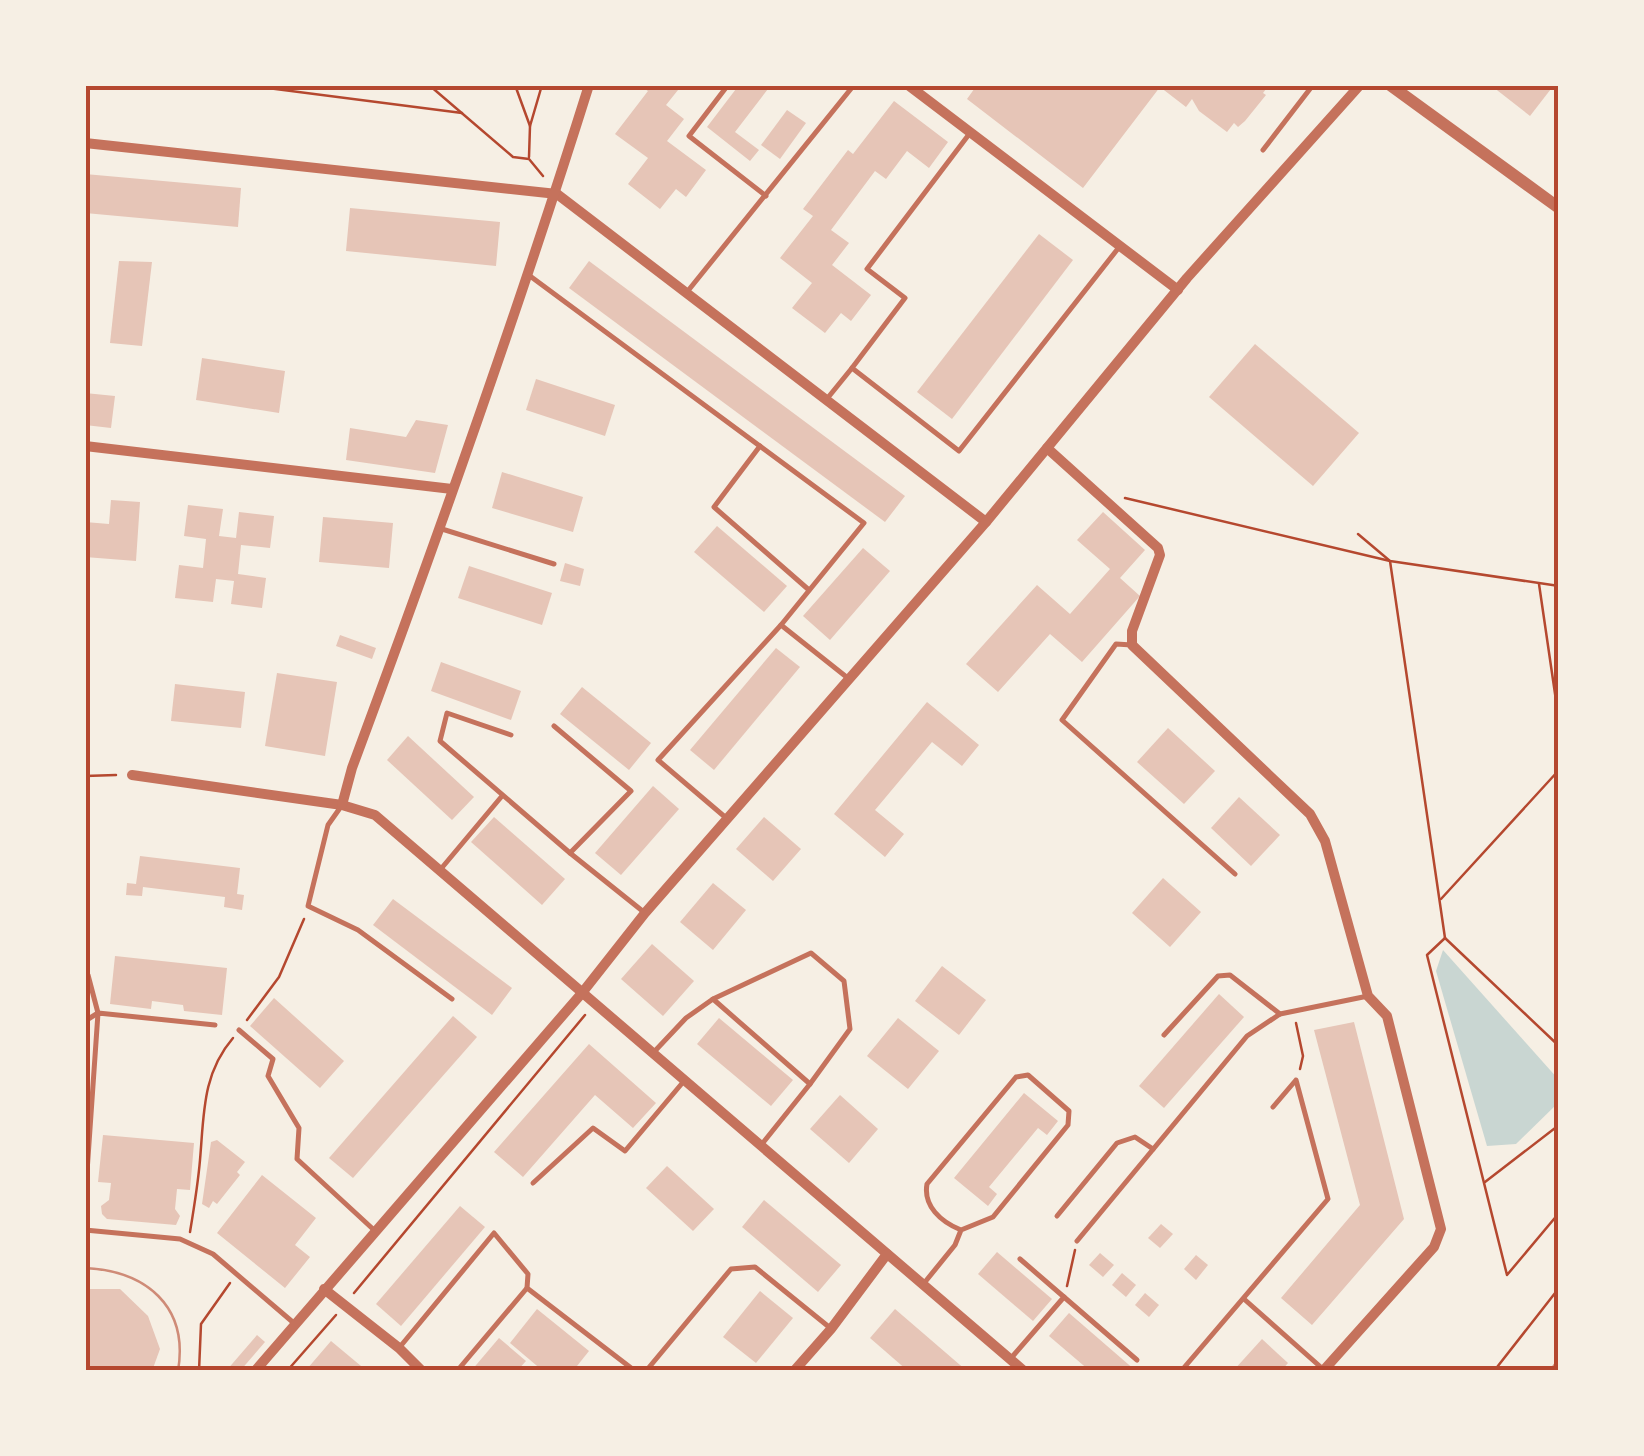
<svg xmlns="http://www.w3.org/2000/svg" width="1644" height="1456" viewBox="0 0 1644 1456" font-family="'DM Sans',sans-serif">
<style>
.water{fill:#c9d6d2}
.building{fill:#e6c5b7}
.lines{fill:none;stroke-linecap:round;stroke-linejoin:round}
.path{stroke:#b5482f;stroke-width:2.5}
.service{stroke:#c5725c;stroke-width:5}
.minor{stroke:#c5725c;stroke-width:10}
.tertiary{stroke:#c5725c;stroke-width:12}
.tram{stroke:#cf8b77;stroke-width:2.5}
.neatline{fill:none;stroke:#b5482f;stroke-width:4}
</style>
<rect width="100%" height="100%" fill="#f6efe4"/>
<path class="water" d="M1443,950L1559,1080V1102L1516,1144L1487,1146L1436,971Z"/>
<g class="building">
<path d="M639,85H682L666,105L684,119L667,141L706,170L686,197L676,189L660,209L628,184L648,158L615,134L648,91Z"/>
<path d="M739,85H771L735,132L759,150L750,161L707,127Z"/>
<path d="M977,85H1269L1263,93L1266,95L1245,121L1238,127L1234,123L1227,132L1199,111L1192,99L1186,107L1160,87L1083,188L967,99Z"/>
<path d="M1495,85H1554L1530,116L1493,87Z"/>
<path d="M894,101L948,142L929,168L907,151L886,179L875,171L831,230L849,243L832,265L871,295L851,321L841,313L825,333L792,308L812,283L780,258L813,216L803,209L848,150L853,154Z"/>
<path d="M787,110L806,123L780,159L761,145Z"/>
<path d="M85,174L241,188L238,227L85,213Z"/>
<path d="M350,208L500,222L496,266L346,251Z"/>
<path d="M1039,234L1073,260L952,419L917,392Z"/>
<path d="M119,261L152,262L142,346L110,343Z"/>
<path d="M589,261L905,496L885,522L569,288Z"/>
<path d="M1255,344L1359,433L1313,486L1209,397Z"/>
<path d="M202,358L285,371L279,413L196,400Z"/>
<path d="M536,379L615,405L605,436L526,410Z"/>
<path d="M85,393L115,396L111,428L85,425Z"/>
<path d="M416,420L448,425L435,473L346,460L350,428L406,437Z"/>
<path d="M502,472L583,497L573,532L492,508Z"/>
<path d="M111,500L140,502L136,561L85,557V522L109,524Z"/>
<path d="M188,505L223,509L219,536L236,538L239,512L274,516L270,548L241,545L238,574L266,578L262,608L231,604L234,581L216,579L213,602L175,598L179,565L203,568L206,539L184,536Z"/>
<path d="M1103,512L1145,550L1120,578L1140,596L1082,662L1050,634L998,692L966,664L1037,585L1070,614L1110,569L1077,540Z"/>
<path d="M323,517L393,523L389,568L319,562Z"/>
<path d="M717,526L787,586L764,612L694,552Z"/>
<path d="M863,548L890,571L830,640L803,616Z"/>
<path d="M565,563L584,569L580,586L560,581Z"/>
<path d="M469,566L552,593L542,625L458,598Z"/>
<path d="M340,635L376,648L372,659L336,646Z"/>
<path d="M776,648L800,667L714,770L690,750Z"/>
<path d="M441,662L521,691L511,720L431,691Z"/>
<path d="M277,673L337,682L325,756L265,746Z"/>
<path d="M175,684L245,692L241,728L171,721Z"/>
<path d="M582,687L651,743L629,770L560,714Z"/>
<path d="M927,702L979,745L962,766L932,742L875,810L904,834L885,857L834,814Z"/>
<path d="M1168,728L1215,771L1184,804L1137,762Z"/>
<path d="M408,736L474,797L452,820L387,760Z"/>
<path d="M653,786L679,809L621,875L595,853Z"/>
<path d="M1239,797L1280,835L1251,866L1211,828Z"/>
<path d="M494,817L565,879L542,905L471,842Z"/>
<path d="M764,817L801,849L773,881L736,849Z"/>
<path d="M140,856L240,868L237,894L244,895L242,910L224,907L225,897L143,887L142,896L126,895L127,883L136,884Z"/>
<path d="M1163,878L1201,912L1170,947L1132,913Z"/>
<path d="M713,883L746,910L713,950L680,922Z"/>
<path d="M393,899L512,988L492,1015L373,925Z"/>
<path d="M652,944L694,981L663,1016L621,979Z"/>
<path d="M115,956L227,968L222,1015L184,1011L183,1005L152,1001L151,1009L110,1004Z"/>
<path d="M942,966L986,1000L959,1035L915,1001Z"/>
<path d="M1219,994L1244,1017L1164,1108L1139,1086Z"/>
<path d="M274,998L344,1061L320,1088L250,1026Z"/>
<path d="M453,1016L477,1037L353,1178L329,1158Z"/>
<path d="M719,1018L793,1080L771,1106L697,1044Z"/>
<path d="M898,1018L939,1051L908,1089L867,1056Z"/>
<path d="M1354,1022L1404,1219L1312,1325L1281,1298L1360,1205L1314,1030Z"/>
<path d="M589,1044L656,1103L633,1128L595,1095L523,1177L494,1152Z"/>
<path d="M1024,1093L1058,1121L1047,1135L1038,1128L989,1187L997,1194L988,1206L954,1178Z"/>
<path d="M840,1095L878,1129L849,1163L810,1129Z"/>
<path d="M103,1135L194,1143L190,1190L177,1189L175,1209L180,1216L176,1225L107,1219L102,1214L101,1206L109,1200L111,1183L98,1182Z"/>
<path d="M217,1140L245,1162L237,1172L240,1175L217,1204L213,1201L209,1208L202,1204L211,1142Z"/>
<path d="M667,1166L714,1209L693,1231L646,1188Z"/>
<path d="M262,1175L316,1218L295,1245L310,1257L285,1288L217,1233Z"/>
<path d="M764,1200L841,1265L818,1292L742,1227Z"/>
<path d="M460,1206L485,1227L401,1326L376,1304Z"/>
<path d="M1161,1224L1173,1234L1160,1248L1148,1238Z"/>
<path d="M997,1252L1052,1299L1033,1321L978,1274Z"/>
<path d="M1100,1253L1114,1265L1103,1277L1089,1265Z"/>
<path d="M1196,1255L1208,1265L1196,1280L1184,1269Z"/>
<path d="M1122,1273L1136,1285L1126,1297L1112,1285Z"/>
<path d="M85,1289H120L148,1316L160,1349L152,1371H85Z"/>
<path d="M760,1291L793,1318L756,1363L723,1337Z"/>
<path d="M1145,1293L1159,1305L1149,1317L1135,1305Z"/>
<path d="M537,1309L589,1351L573,1371H543L510,1343Z"/>
<path d="M895,1309L967,1371H908L870,1338Z"/>
<path d="M1069,1313L1136,1371H1090L1049,1336Z"/>
<path d="M257,1335L265,1342L240,1371H226Z"/>
<path d="M499,1338L526,1361L517,1371H471Z"/>
<path d="M1262,1339L1288,1363L1281,1371H1233Z"/>
<path d="M331,1341L367,1371H310L307,1369Z"/>
</g>
<g class="lines">
<g class="path">
<path d="M245,85L462,113"/>
<path d="M429,85L513,157L529,159L543,176"/>
<path d="M515,85L530,126"/>
<path d="M529,157L530,126L542,85"/>
<path d="M1125,498L1390,561L1559,586"/>
<path d="M1358,534L1390,561L1445,938"/>
<path d="M1539,584L1559,721"/>
<path d="M85,776L116,775"/>
<path d="M1441,899L1559,770"/>
<path d="M247,1020L279,977L304,919"/>
<path d="M1296,1023L1303,1056L1300,1069"/>
<path d="M1559,1046L1445,938L1427,955L1507,1275L1559,1213"/>
<path d="M1485,1182L1559,1125"/>
<path d="M190,1232C194,1208 198,1184 200,1160C204,1115 202,1074 233,1038"/>
<path d="M1067,1286L1075,1250"/>
<path d="M354,1293L585,1015"/>
<path d="M199,1371L201,1324L230,1283"/>
<path d="M287,1371L336,1315"/>
<path d="M1494,1371L1559,1288"/>
</g>
<g class="service">
<path d="M728,85L689,136L766,196"/>
<path d="M970,133L867,269L905,298L852,368L959,451L1120,246"/>
<path d="M1263,150L1313,85"/>
<path d="M530,276L864,523L781,625"/>
<path d="M687,292L854,85"/>
<path d="M826,400L852,368"/>
<path d="M760,446L714,507L809,590"/>
<path d="M442,529L554,564"/>
<path d="M1132,645L1116,644L1062,720L1235,874"/>
<path d="M511,735L447,713L440,741L570,853L631,791L554,726"/>
<path d="M340,808L328,825L308,906L358,930L452,999"/>
<path d="M725,817L658,760L781,625L849,679"/>
<path d="M570,853L645,913"/>
<path d="M440,870L502,796"/>
<path d="M713,999L811,953L844,981L850,1029L810,1084"/>
<path d="M85,1021L98,1013L88,975"/>
<path d="M239,1030L273,1059L268,1076L299,1128L297,1159L374,1230"/>
<path d="M1164,1035L1218,976L1230,975L1280,1014"/>
<path d="M653,1053L686,1018L713,999L810,1084L762,1144"/>
<path d="M533,1183L593,1128L625,1151L684,1081"/>
<path d="M85,1201L98,1013L215,1025"/>
<path d="M1057,1216L1117,1143L1135,1137L1153,1149"/>
<path d="M85,1230L180,1239L213,1254L295,1324"/>
<path d="M1077,1241L1247,1036L1280,1014L1368,996"/>
<path d="M925,1282L955,1245L961,1230L993,1217L1068,1125L1069,1111L1028,1075L1016,1077L927,1184C923,1206 941,1222 961,1230"/>
<path d="M1064,1297L1137,1360"/>
<path d="M1244,1299L1324,1370"/>
<path d="M399,1348L494,1233L528,1274L527,1288L635,1371"/>
<path d="M1012,1357L1064,1297L1020,1259"/>
<path d="M1182,1370L1328,1199L1296,1080L1273,1107"/>
<path d="M457,1371L527,1288"/>
<path d="M646,1371L731,1269L755,1267L829,1327"/>
</g>
<g class="minor">
<path d="M908,85L1178,290"/>
<path d="M85,143L557,194L986,522"/>
<path d="M85,446L452,489"/>
<path d="M1047,448L1158,548L1160,555L1132,631V645L1310,814L1325,841L1368,996L1387,1016L1441,1229L1434,1247L1323,1371"/>
<path d="M132,775L342,805L375,815L1024,1371"/>
<path d="M342,805L352,768C436,542 517,315 589,85"/>
<path d="M324,1289L399,1348L422,1371"/>
<path d="M255,1371L582,993L645,913L986,522L1187,278L1360,85"/>
<path d="M794,1371L831,1329L887,1254"/>
</g>
<path class="tertiary" d="M1390,85L1559,208"/>
<g class="tram">
<path d="M85,1268C146,1271 189,1306 178,1371"/>
<path d="M1550,1371L1559,1359"/>
</g>
</g>
<rect width="1644" height="1456" fill="none" stroke="#f6efe4" stroke-width="175"/>
<rect x="88" y="88" width="1468" height="1280" class="neatline"/>
</svg>
